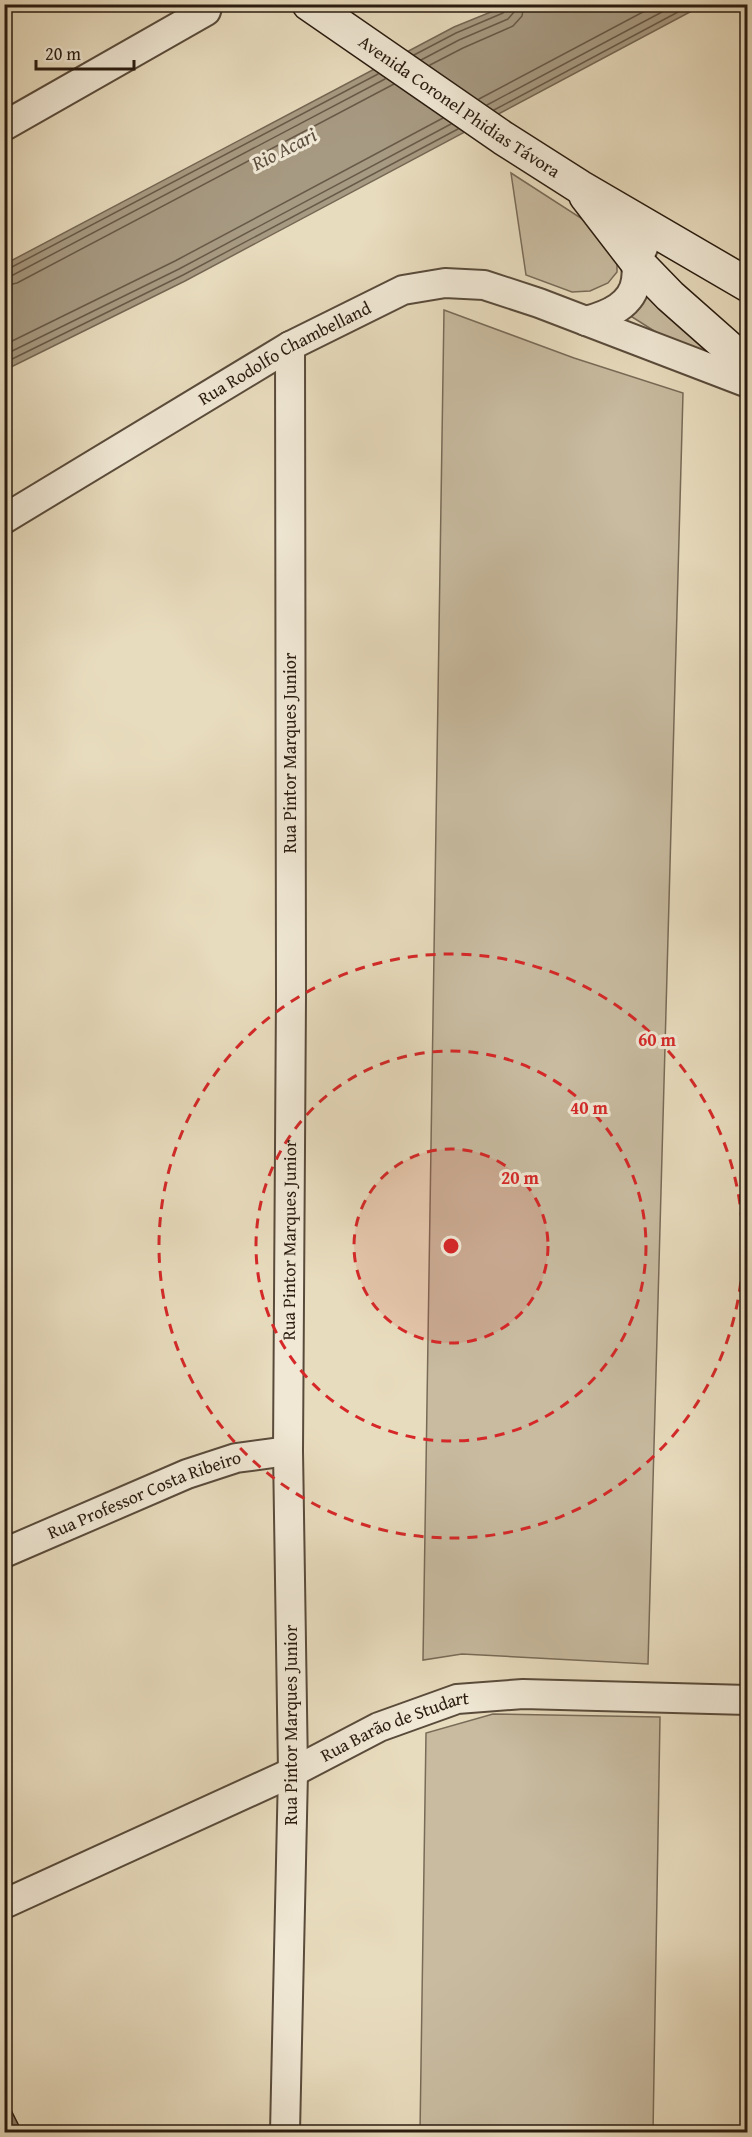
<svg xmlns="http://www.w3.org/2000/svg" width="752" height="2137" viewBox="0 0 752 2137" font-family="'Gentium Book Plus',serif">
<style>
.green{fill:#c8bba0;stroke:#786b58;stroke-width:1.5}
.water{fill:#a79a82;stroke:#756754;stroke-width:1.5}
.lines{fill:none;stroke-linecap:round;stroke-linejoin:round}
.shore{stroke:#685a48;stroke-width:1.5}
.building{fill:#8c7f6a;stroke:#291b0f;stroke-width:1.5}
.street-casing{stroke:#594b3b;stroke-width:32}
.secondary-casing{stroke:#291b0f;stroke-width:36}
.street{stroke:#f0e8d5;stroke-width:28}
.secondary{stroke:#f0e8d5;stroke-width:33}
.ring{fill:none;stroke:#d62828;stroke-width:3;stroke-dasharray:10 8}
.labels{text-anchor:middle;stroke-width:6;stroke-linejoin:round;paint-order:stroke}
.street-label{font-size:18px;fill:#291b0f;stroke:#f0e8d5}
.water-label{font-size:20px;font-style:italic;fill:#5b4e3d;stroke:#f0e8d5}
.centre{fill:#d62828;stroke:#f0e8d5;stroke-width:3}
.ring-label{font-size:18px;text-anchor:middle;font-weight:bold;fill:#d62828;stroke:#f0e8d5;stroke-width:6;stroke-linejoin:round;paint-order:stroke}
</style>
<rect width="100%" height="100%" fill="#e8dcbe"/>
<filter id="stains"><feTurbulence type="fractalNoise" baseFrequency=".00333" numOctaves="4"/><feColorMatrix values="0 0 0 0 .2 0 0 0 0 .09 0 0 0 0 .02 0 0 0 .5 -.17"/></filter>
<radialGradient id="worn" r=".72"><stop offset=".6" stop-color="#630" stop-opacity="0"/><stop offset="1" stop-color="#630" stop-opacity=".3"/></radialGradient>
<g class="green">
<path d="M511,173L601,231L617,250V272L608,283L590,291L572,292L526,275Z"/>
<path d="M645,295L707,338L711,354L681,348L629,315Z"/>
<path d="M444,310L574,358L683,393L648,1664L462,1654L423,1660Z"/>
<path d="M493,1714L660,1717L653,2132H420L426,1733Z"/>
</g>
<path class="water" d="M508,5H703L185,281L5,370V264L454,27Z"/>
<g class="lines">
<g class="shore">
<path d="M414,55L456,33L503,13L507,9L508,4"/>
<path d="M421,60L459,40L508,19L514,12L515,4"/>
<path d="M430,65L463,48L513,26L522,16L524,4"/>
<path d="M479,99L658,4"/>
<path d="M487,105L677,4"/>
<path d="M494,110L693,4"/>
<path d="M4,269L10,268L378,74"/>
<path d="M4,277L13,275L385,79"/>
<path d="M4,286L17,283L394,84"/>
<path d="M4,345L175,261L443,118"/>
<path d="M4,355L179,269L451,124"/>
<path d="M4,363L183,275L458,129"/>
</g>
</g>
<path class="building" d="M10,2108L22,2132H4V2110Z"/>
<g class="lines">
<g class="street-casing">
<g id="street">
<path d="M4,126L206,11L208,4"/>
<path d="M586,321C608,315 633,305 636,280C638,266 634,261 643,248"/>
<path id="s1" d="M4,519L290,346L403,290L445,283L484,285L539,303L748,383"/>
<path id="s2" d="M4,1553L187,1474L236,1458L288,1451"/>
<path id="s3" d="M4,1904L293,1772L379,1727L457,1699L523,1694L748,1700"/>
<path id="s4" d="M285,2132L293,1772L288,1451L291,997L290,346"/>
</g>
</g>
<g class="secondary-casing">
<g id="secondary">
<path id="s5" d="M309,4L503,138L580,187L748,285"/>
<path d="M586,196L636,261L670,296L748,365"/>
</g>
</g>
<use href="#street" class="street"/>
<use href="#secondary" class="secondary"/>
</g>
<circle cx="451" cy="1246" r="97" fill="#d62828" fill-opacity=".12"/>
<g class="ring">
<circle cx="451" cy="1246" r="97"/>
<circle cx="451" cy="1246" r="195"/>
<circle cx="451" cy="1246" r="292"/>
</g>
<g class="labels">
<g class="street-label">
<text dy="6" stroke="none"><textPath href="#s5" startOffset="182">Avenida Coronel Phidias Távora</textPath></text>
<text dy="6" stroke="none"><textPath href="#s1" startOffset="326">Rua Rodolfo Chambelland</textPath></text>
<text transform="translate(290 753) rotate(-90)" y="6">Rua Pintor Marques Junior</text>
<text dy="6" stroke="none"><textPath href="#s4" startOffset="892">Rua Pintor Marques Junior</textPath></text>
<text dy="6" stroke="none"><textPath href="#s2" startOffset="152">Rua Professor Costa Ribeiro</textPath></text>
<text transform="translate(291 1725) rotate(-90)" y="6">Rua Pintor Marques Junior</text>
<text dy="6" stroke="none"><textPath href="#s3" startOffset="430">Rua Barão de Studart</textPath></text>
</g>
<g class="water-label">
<text transform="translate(284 149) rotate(-27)" y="7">Rio Acari</text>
</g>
</g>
<circle cx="451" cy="1246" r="9" class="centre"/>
<g class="ring-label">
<text x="657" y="1046">60 m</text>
<text x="589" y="1114">40 m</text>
<text x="520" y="1184">20 m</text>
</g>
<rect width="752" height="2137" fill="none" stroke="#e8dcbe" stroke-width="24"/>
<rect x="6" y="6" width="740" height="2125" fill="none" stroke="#291b0f" stroke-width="3"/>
<rect x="12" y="12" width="728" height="2113" fill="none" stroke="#291b0f" stroke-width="1.5"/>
<path d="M36 60v9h98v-9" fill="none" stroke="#291b0f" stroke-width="3"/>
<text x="45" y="60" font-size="18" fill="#291b0f" stroke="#f0e8d5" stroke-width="4.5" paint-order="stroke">20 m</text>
<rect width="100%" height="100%" filter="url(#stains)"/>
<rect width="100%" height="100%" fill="url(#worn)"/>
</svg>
